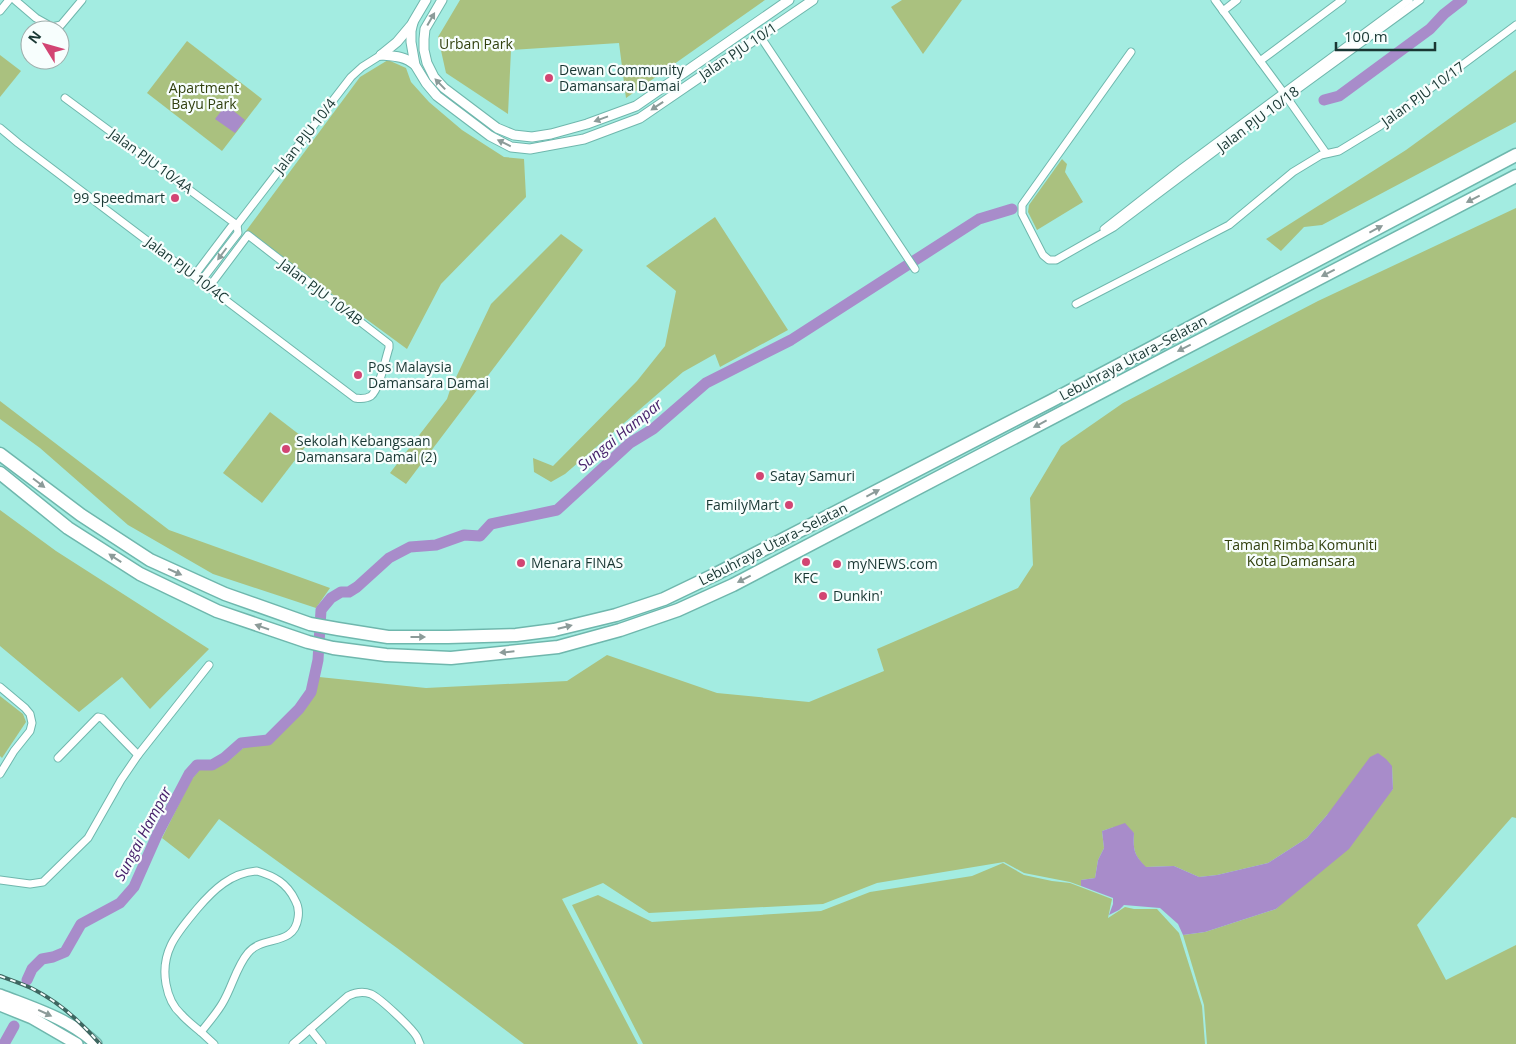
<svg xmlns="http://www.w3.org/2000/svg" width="1516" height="1044" viewBox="0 0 1516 1044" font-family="'Open Sans',sans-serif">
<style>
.green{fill:#aac17f}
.water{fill:#a88cca}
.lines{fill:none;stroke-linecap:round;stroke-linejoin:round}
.river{stroke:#a88cca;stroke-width:11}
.minor-casing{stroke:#6fb7ad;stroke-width:9}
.tertiary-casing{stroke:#6fb7ad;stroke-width:11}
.trunk-casing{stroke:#6fb7ad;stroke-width:14}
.motorway-casing{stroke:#6fb7ad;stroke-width:15}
.minor{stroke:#fff;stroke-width:7}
.tertiary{stroke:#fff;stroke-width:9}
.trunk{stroke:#fff;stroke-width:11}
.motorway{stroke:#fff;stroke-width:12}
.rail-casing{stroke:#3e6761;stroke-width:4}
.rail{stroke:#f7fefd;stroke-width:2;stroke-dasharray:5.5;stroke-linecap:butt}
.oneway{fill:#8c9b99}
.poi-dot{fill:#d24573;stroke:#f7fefd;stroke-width:2}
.labels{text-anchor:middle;stroke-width:4.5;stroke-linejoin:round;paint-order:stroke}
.park-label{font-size:14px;fill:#31400e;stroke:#f7fefd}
.street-label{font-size:14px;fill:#193733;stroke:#f7fefd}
.poi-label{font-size:14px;fill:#193733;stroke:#f7fefd;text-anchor:start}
.water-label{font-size:15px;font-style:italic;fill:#47216b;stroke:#f7fefd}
</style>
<rect width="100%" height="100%" fill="#a3ece1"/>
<g class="green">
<path d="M460,0H765L626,98L619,43L511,50L508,114L446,73L438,37Z"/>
<path d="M902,0H962L923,54L891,7Z"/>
<path d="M187,41L262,99L222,151L147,93Z"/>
<path d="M0,55L21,71L0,97Z"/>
<path d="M388,60L406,68L411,82L429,102L462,130L504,157L524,159L526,197L441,284L407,349L246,231L360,77Z"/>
<path d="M1516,70V122L1322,225L1304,227L1281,251L1266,239L1406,150Z"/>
<path d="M1062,159L1067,164L1065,172L1083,202L1037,230L1028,212L1029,205Z"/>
<path d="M1516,208V818L1512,817L1417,925L1446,980L1516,945V1044H1207L1204,1005L1183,935L1205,932L1276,909L1393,789L1392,766L1327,815L1307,838L1268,863L1217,875L1199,877L1174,866L1145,867C1134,854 1133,850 1134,833L1114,827L1102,831L1104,848L1098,860L1095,878L1081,880V886L1070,882L1024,873L1004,862L877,883L823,904L649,913L603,883L562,899L638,1044H524L397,948L219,819L189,859L162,838L191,780L200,769H213L227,762L243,748L270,742L302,711L315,694L319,677L426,688L567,681L607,655L717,693L809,702L884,671L877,649L1018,588L1033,565L1030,498L1061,446L1123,403L1318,301Z"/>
<path d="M715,217L788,330L720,367L715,354L683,372L565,474L551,482L534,472L533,458L553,466L637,381L665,346L676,291L646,266Z"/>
<path d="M561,234L583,250L406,484L390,473L447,399L450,390L491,304Z"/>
<path d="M0,401L169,530L330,588L316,608L213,574L128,525L40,448L0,419Z"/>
<path d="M270,412L309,442L262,503L223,473Z"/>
<path d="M0,510L56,551L209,649L150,709L122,677L79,712L0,646Z"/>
<path d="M0,696L23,714L26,722L2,758L0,756Z"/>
<path d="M1003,863L1024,875L1052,881L1070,883L1112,899L1108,918L1125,907L1134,909H1157L1179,933L1202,1006L1205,1044H643L572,905L598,895L652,922L821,911L870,892L972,876Z"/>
</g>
<g class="water">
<path d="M226,105L245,120L235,133L215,119Z"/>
<path d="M1378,753L1386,759L1392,766L1393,789L1349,849L1276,909L1205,932L1183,935L1178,924L1160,908L1124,905L1119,910L1109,915L1113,904V898L1081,886V880L1095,878L1098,860L1104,848L1102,831L1125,823L1134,833C1133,850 1134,855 1146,867L1174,866L1199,877L1217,875L1268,863L1307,838L1327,815L1370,757Z"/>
</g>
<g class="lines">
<g class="river">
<path d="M1324,100L1339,96L1430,29L1444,14L1462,0"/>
<path d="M27,980L32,969L42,959L53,957L65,952L81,924L120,903L134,887L157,835L189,774L197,765H212L224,758L241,743L268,740L299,709L311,692L318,660L321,610L331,598L341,592H349L357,587L389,558L410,547L436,545L464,535L480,536L491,524L557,510L630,443L653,429L706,383L791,340L979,219L1012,209"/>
<path d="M4,1044L14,1026"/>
</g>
<g class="minor-casing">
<g id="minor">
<path d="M15,0L36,18L52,27L61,25L82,0"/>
<path d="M1215,0L1283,92L1326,153"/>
<path d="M0,11L9,0"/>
<path d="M1223,11L1237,0"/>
<path d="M760,36L915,269"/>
<path d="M1131,52L1022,205V214L1043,255L1049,260H1056L1114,227L1287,97L1420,0"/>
<path d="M1260,61L1342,0"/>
<path d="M65,98L237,225"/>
<path d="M0,128L18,143L355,398C361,399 366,399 371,396C380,388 385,360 389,348V344L248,235L209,287"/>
<path d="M1104,229L1182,168L1409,0"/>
<path d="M194,276L231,227L237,225L351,77L362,67L381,55"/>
<path d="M201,281L238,233L237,225"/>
<path d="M1076,304L1229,225L1293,172L1321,155L1339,151L1380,126L1516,25"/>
<path d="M0,687L25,708L30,714L32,723L30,731L14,751L0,774"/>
<path d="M58,758L98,717L102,718L138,755"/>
<path d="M257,871C274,876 287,883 295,900C298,905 299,912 298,918C294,947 262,935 248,953C236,967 232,988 222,1004C216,1014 208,1023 201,1032C194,1026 187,1021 181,1014C172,1006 168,995 166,984C160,951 178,932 197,909C214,889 231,873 257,871Z"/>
<path d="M0,880L30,884L43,882L88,838L121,780L138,755L209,665"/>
<path d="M310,1029L322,1044"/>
<path d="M201,1032L214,1044"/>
<path d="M293,1044L348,996C356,992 363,991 371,994C380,998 412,1028 417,1037C418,1039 419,1042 420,1044"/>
</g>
</g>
<g class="tertiary-casing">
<g id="tertiary">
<path d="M426,0L413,22L411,31V42L415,65L426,83L437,96L490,136L511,147L530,149L584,139L640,118L813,0"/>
<path d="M442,0L425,29L424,39V50L427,63L434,77L444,88L497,128L514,135L532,137L551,134L587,124L636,106L789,0"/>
<path d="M381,55L397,42L413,23"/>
<path d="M381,55C394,56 405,56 415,65"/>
</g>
</g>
<g class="trunk-casing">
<g id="trunk">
<path d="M0,995C33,1008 70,1019 96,1044"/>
<path d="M0,1005L32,1018L77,1044"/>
</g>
</g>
<g class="motorway-casing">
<g id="motorway">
<path d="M0,454L81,515L150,560L225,594L310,624L338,629L388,637H448L516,635L554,630L616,615L664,599L714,575L1051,401L1516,155"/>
<path d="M0,473L68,528L140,574L217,611L308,642L333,648L386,655L451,658L558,647L620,630L678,610L733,585L1168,357L1516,176"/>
</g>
</g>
<use href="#minor" class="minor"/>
<use href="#tertiary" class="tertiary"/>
<use href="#trunk" class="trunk"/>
<use href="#motorway" class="motorway"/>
<g class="rail-casing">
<path id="rail" d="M0,976C11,980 23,984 33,989C59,1002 81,1022 100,1044"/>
</g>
<use href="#rail" class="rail"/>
</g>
<defs><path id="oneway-solid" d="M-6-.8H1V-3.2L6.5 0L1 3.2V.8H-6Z" transform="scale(1.25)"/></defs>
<g class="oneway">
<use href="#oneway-solid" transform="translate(431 19) rotate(-60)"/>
<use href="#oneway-solid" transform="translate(440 84) rotate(-134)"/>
<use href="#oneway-solid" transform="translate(657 106) rotate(146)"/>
<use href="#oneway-solid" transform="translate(601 119) rotate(160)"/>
<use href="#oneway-solid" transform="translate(504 143) rotate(-154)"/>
<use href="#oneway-solid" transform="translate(1473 199) rotate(153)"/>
<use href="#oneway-solid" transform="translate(1376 229) rotate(-28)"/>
<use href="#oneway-solid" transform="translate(222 254) rotate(127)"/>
<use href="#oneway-solid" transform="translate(1328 273) rotate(153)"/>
<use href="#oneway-solid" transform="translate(1184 348) rotate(153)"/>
<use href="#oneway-solid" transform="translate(1040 424) rotate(152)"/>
<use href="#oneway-solid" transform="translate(39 483) rotate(37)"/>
<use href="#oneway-solid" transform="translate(873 493) rotate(-28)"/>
<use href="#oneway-solid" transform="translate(115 558) rotate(-147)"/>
<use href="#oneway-solid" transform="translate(175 572) rotate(24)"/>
<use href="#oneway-solid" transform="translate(744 579) rotate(153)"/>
<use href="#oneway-solid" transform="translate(262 627) rotate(-161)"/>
<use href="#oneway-solid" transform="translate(565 627) rotate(-14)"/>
<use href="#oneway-solid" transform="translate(418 637)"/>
<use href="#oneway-solid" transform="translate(507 652) rotate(174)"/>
<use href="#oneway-solid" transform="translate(45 1013) rotate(25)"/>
</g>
<g class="poi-dot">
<circle cx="549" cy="78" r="5"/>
<circle cx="175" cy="198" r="5"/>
<circle cx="358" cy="375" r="5"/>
<circle cx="286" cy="449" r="5"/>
<circle cx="760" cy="476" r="5"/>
<circle cx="789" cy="505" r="5"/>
<circle cx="806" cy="562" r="5"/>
<circle cx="521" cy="563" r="5"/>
<circle cx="837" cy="564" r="5"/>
<circle cx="823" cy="596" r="5"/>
</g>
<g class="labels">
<g class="park-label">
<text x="476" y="49">Urban Park</text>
<text x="204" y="93">Apartment<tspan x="204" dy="16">Bayu Park</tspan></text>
<text x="1301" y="550">Taman Rimba Komuniti<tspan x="1301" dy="16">Kota Damansara</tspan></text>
</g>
<g class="street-label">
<text transform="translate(738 51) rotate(-34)" y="5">Jalan PJU 10/1</text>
<text transform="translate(1423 94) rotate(-36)" y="5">Jalan PJU 10/17</text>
<text transform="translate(1258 119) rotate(-37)" y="5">Jalan PJU 10/18</text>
<text transform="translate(305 136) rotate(-52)" y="5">Jalan PJU 10/4</text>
<text transform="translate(151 161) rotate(36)" y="5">Jalan PJU 10/4A</text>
<text transform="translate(187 270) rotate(37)" y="5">Jalan PJU 10/4C</text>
<text transform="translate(321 292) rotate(37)" y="5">Jalan PJU 10/4B</text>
<text transform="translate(1133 358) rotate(-28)" y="5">Lebuhraya Utara–Selatan</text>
<text transform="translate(773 544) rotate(-27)" y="5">Lebuhraya Utara–Selatan</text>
</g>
<g class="poi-label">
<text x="559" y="75">Dewan Community<tspan x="559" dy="16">Damansara Damai</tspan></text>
<text x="165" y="203" text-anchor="end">99 Speedmart</text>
<text x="368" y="372">Pos Malaysia<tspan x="368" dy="16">Damansara Damai</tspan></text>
<text x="296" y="446">Sekolah Kebangsaan<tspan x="296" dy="16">Damansara Damai (2)</tspan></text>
<text x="770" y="481">Satay Samuri</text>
<text x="779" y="510" text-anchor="end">FamilyMart</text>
<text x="531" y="568">Menara FINAS</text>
<text x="847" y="569">myNEWS.com</text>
<text x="806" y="583" text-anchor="middle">KFC</text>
<text x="833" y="601">Dunkin'</text>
</g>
<g class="water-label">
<text transform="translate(620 435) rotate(-39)" y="5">Sungai Hampar</text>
<text transform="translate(143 834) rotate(-62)" y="5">Sungai Hampar</text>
</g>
</g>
<g transform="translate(45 45) rotate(307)"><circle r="24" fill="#f7fefd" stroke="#9eaeac"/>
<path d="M0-4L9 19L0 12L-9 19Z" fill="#d24573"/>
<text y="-8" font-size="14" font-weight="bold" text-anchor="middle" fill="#193733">N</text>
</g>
<path d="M1336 42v8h99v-8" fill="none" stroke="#193733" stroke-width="2.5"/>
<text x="1344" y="42" font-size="15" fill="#193733" stroke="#f7fefd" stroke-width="4" paint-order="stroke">100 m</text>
</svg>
